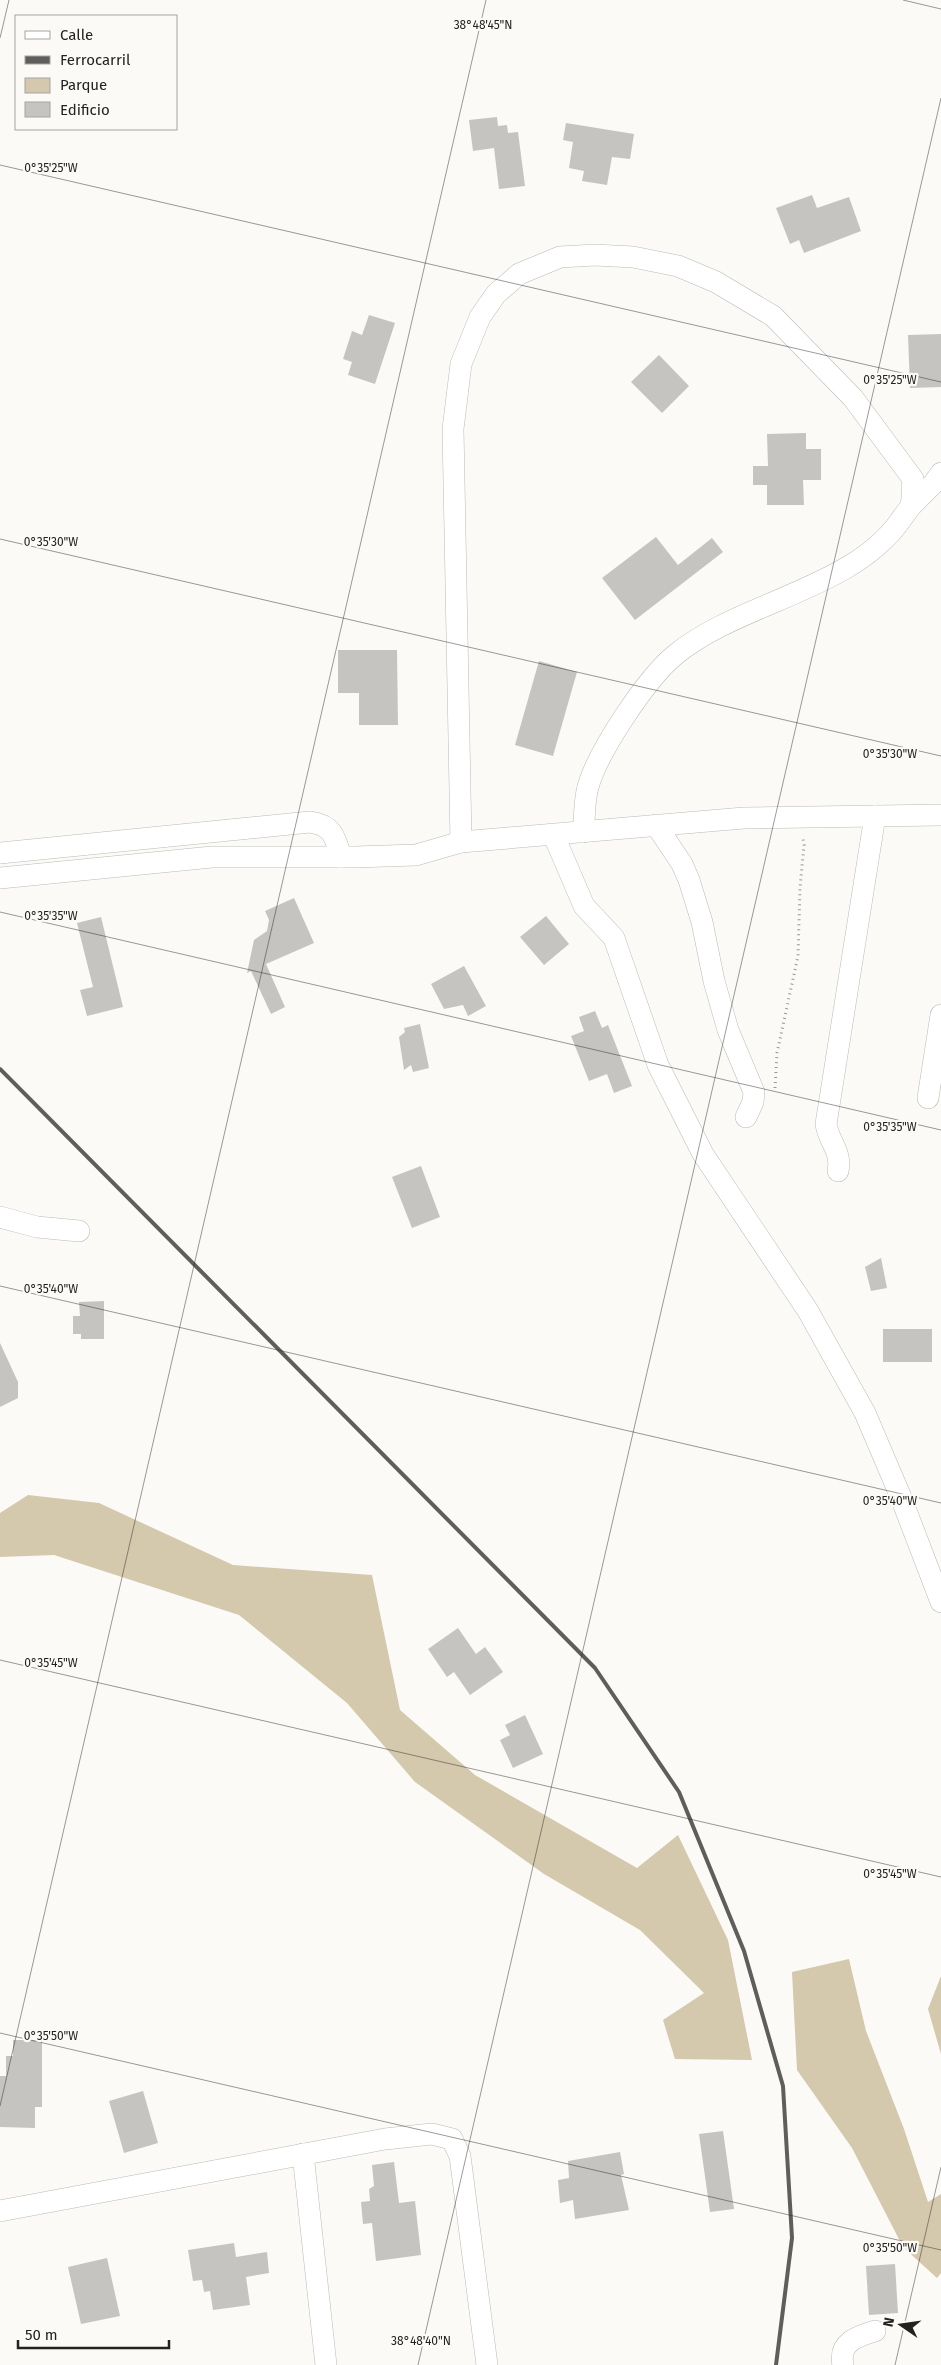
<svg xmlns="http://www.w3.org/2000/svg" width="941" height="2365" viewBox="0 0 941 2365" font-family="'Fira Sans',sans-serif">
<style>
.green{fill:#d4c8ad}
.building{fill:#c6c4c1}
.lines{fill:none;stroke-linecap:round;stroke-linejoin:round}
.minor-casing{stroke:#bbbab6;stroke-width:22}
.path{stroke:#989794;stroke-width:3;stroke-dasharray:1 4;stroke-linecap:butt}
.minor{stroke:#fff;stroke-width:21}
.rail{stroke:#5f5e5c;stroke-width:4}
.ticks{fill:none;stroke:#232221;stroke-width:1;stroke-opacity:0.45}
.ticks-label{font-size:12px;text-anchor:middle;fill:#232221;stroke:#fbfaf6;stroke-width:4.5;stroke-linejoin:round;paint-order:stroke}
</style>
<rect width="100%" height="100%" fill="#fbfaf6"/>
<g class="green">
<path d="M28,1495L99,1503L233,1565L372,1575L400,1710L475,1775L637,1868L678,1835L728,1940L752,2060L675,2059L663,2020L704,1993L640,1930L544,1874L415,1782L347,1703L239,1615L54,1555L0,1557V1513Z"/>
<path d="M849,1959L866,2031L904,2129L928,2202L941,2194V2273L937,2278L903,2247L852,2148L797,2070L792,1972Z"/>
<path d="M941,1976V2054L928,2009Z"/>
</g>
<g class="building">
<path d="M497,117L498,126L507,125L508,133L518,132L525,186L499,189L494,148L473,151L469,120Z"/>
<path d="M566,123L634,134L630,159L612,157L607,185L582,181L584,171L569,168L573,142L563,140Z"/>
<path d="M812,195L817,208L849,197L861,231L804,253L799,240L790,244L776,208Z"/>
<path d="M369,315L395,323L375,384L348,375L352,362L343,359L352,331L362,335Z"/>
<path d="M941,334V387L910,388L908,335Z"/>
<path d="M659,355L689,386L662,413L631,382Z"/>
<path d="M806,433V449H821V480H803L804,505H767V485H753V466H768L767,434Z"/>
<path d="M656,537L678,565L712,538L723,552L635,620L602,578Z"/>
<path d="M338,650H397L398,725H359V693H338Z"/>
<path d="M539,661L577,672L553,756L515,745Z"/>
<path d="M294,898L314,943L266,964L285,1007L271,1014L251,971L247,973L254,940L267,931L269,920L265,911Z"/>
<path d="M546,916L569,944L544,965L520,937Z"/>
<path d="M101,917L123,1007L87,1016L80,990L93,987L77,923Z"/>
<path d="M464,966L486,1006L468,1016L463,1005L444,1009L431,984Z"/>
<path d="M595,1011L602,1028L608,1025L632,1086L614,1093L607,1074L589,1081L571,1036L584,1031L579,1017Z"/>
<path d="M420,1024L429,1068L413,1072L411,1065L404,1070L399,1037L405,1032L404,1028Z"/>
<path d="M421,1166L440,1217L412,1228L392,1177Z"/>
<path d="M881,1258L887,1288L871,1291L865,1267Z"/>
<path d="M104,1301V1339H81V1334H73V1316H80L79,1302Z"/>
<rect x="883" y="1329" width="49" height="33"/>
<path d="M0,1343L18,1382V1398L0,1407Z"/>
<path d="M458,1628L476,1654L485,1647L503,1672L470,1695L454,1672L447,1677L428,1649Z"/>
<path d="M525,1715L543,1754L513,1768L500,1740L510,1735L505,1725Z"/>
<path d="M13,2040H42V2107H35V2128L0,2127V2076H6V2056H13Z"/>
<path d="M143,2091L158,2143L124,2153L109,2101Z"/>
<path d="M723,2131L734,2209L710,2212L699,2134Z"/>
<path d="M620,2152L624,2174L621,2175L629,2210L575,2219L573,2200L560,2203L558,2180L569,2178L568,2161Z"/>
<path d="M394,2162L399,2203L415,2201L421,2255L376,2261L372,2223L363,2224L361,2202L370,2201L369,2189L374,2186L372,2165Z"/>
<path d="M234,2243L236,2257L267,2252L269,2273L246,2277L250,2305L213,2310L210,2291L204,2292L202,2280L193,2281L188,2250Z"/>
<path d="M107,2258L120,2316L81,2324L68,2267Z"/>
<path d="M895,2264L898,2313L869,2315L866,2266Z"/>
</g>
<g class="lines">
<g class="minor-casing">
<g id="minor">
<path d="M911,506L934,483L941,473"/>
<path d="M656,825L682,864L689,880L702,922L714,981L728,1030L754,1092L753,1102L746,1117"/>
<path d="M554,836L584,906L614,938L658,1065L703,1154L808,1311L865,1413L900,1495L941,1602"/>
<path d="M461,842L453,429L461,364L480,317L496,294L519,274L560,257L595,255L633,257L678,266L716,282L773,316L853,398L913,479C912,487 913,497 911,505C909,510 903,516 900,521C851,590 739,602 675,655C647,678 598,751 588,787C584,801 585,817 583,832"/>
<path d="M0,853L310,822C332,825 335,836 341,857"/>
<path d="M0,878L212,857H355L416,855L461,842L744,818L941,815"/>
<path d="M928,1098L941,1015"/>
<path d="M838,1171C842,1151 829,1143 826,1124L875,816"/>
<path d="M0,1217L37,1227L79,1231"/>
<path d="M303,2154L326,2365"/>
<path d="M0,2211L385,2139L432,2134L452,2139L460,2156L487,2365"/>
<path d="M843,2365C838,2342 858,2336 875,2331"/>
</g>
</g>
<path class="path" d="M775,1088L777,1053L798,956L800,888L804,845L803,837"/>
<use href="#minor" class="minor"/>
<path class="rail" d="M0,1069L595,1668L679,1792L744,1951L783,2086L792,2238L776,2365"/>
</g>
<path class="ticks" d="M903,0L941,9M0,38L9,0M0,165L941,382M0,539L941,756M0,912L941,1130M0,1286L941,1503M0,1660L941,1877M0,2033L941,2250M0,2106L486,0M418,2365L941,98M895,2365L941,2167"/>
<g class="ticks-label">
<text x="483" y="29">38°48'45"N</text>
<text x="51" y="172">0°35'25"W</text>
<text x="890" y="384">0°35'25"W</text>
<text x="51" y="546">0°35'30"W</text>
<text x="890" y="758">0°35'30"W</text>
<text x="51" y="920">0°35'35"W</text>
<text x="890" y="1131">0°35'35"W</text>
<text x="51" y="1293">0°35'40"W</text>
<text x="890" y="1505">0°35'40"W</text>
<text x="51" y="1667">0°35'45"W</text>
<text x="890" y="1878">0°35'45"W</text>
<text x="51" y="2040">0°35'50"W</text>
<text x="890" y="2252">0°35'50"W</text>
<text x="421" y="2345">38°48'40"N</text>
</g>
<rect x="15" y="15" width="162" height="115" fill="#fbfaf6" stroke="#a5a4a1"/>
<rect x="25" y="31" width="25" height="8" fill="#ffffff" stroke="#a5a4a1"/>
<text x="60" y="40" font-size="15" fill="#232221">Calle</text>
<rect x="25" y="56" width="25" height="8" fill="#5f5e5c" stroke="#a5a4a1"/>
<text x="60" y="65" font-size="15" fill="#232221">Ferrocarril</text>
<rect x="25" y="78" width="25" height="15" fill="#d4c8ad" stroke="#a5a4a1"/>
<text x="60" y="90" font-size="15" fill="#232221">Parque</text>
<rect x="25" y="102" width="25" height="15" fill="#c6c4c1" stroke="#a5a4a1"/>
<text x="60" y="115" font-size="15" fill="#232221">Edificio</text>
<g transform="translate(901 2325) rotate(283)" stroke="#fbfaf6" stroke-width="4" paint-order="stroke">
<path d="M0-4L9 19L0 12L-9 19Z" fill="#232221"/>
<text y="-8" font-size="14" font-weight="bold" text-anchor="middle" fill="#232221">N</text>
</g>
<path d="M18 2340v8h151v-8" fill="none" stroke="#232221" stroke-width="2.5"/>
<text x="25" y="2340" font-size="15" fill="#232221" stroke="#fbfaf6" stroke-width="4" paint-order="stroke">50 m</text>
</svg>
